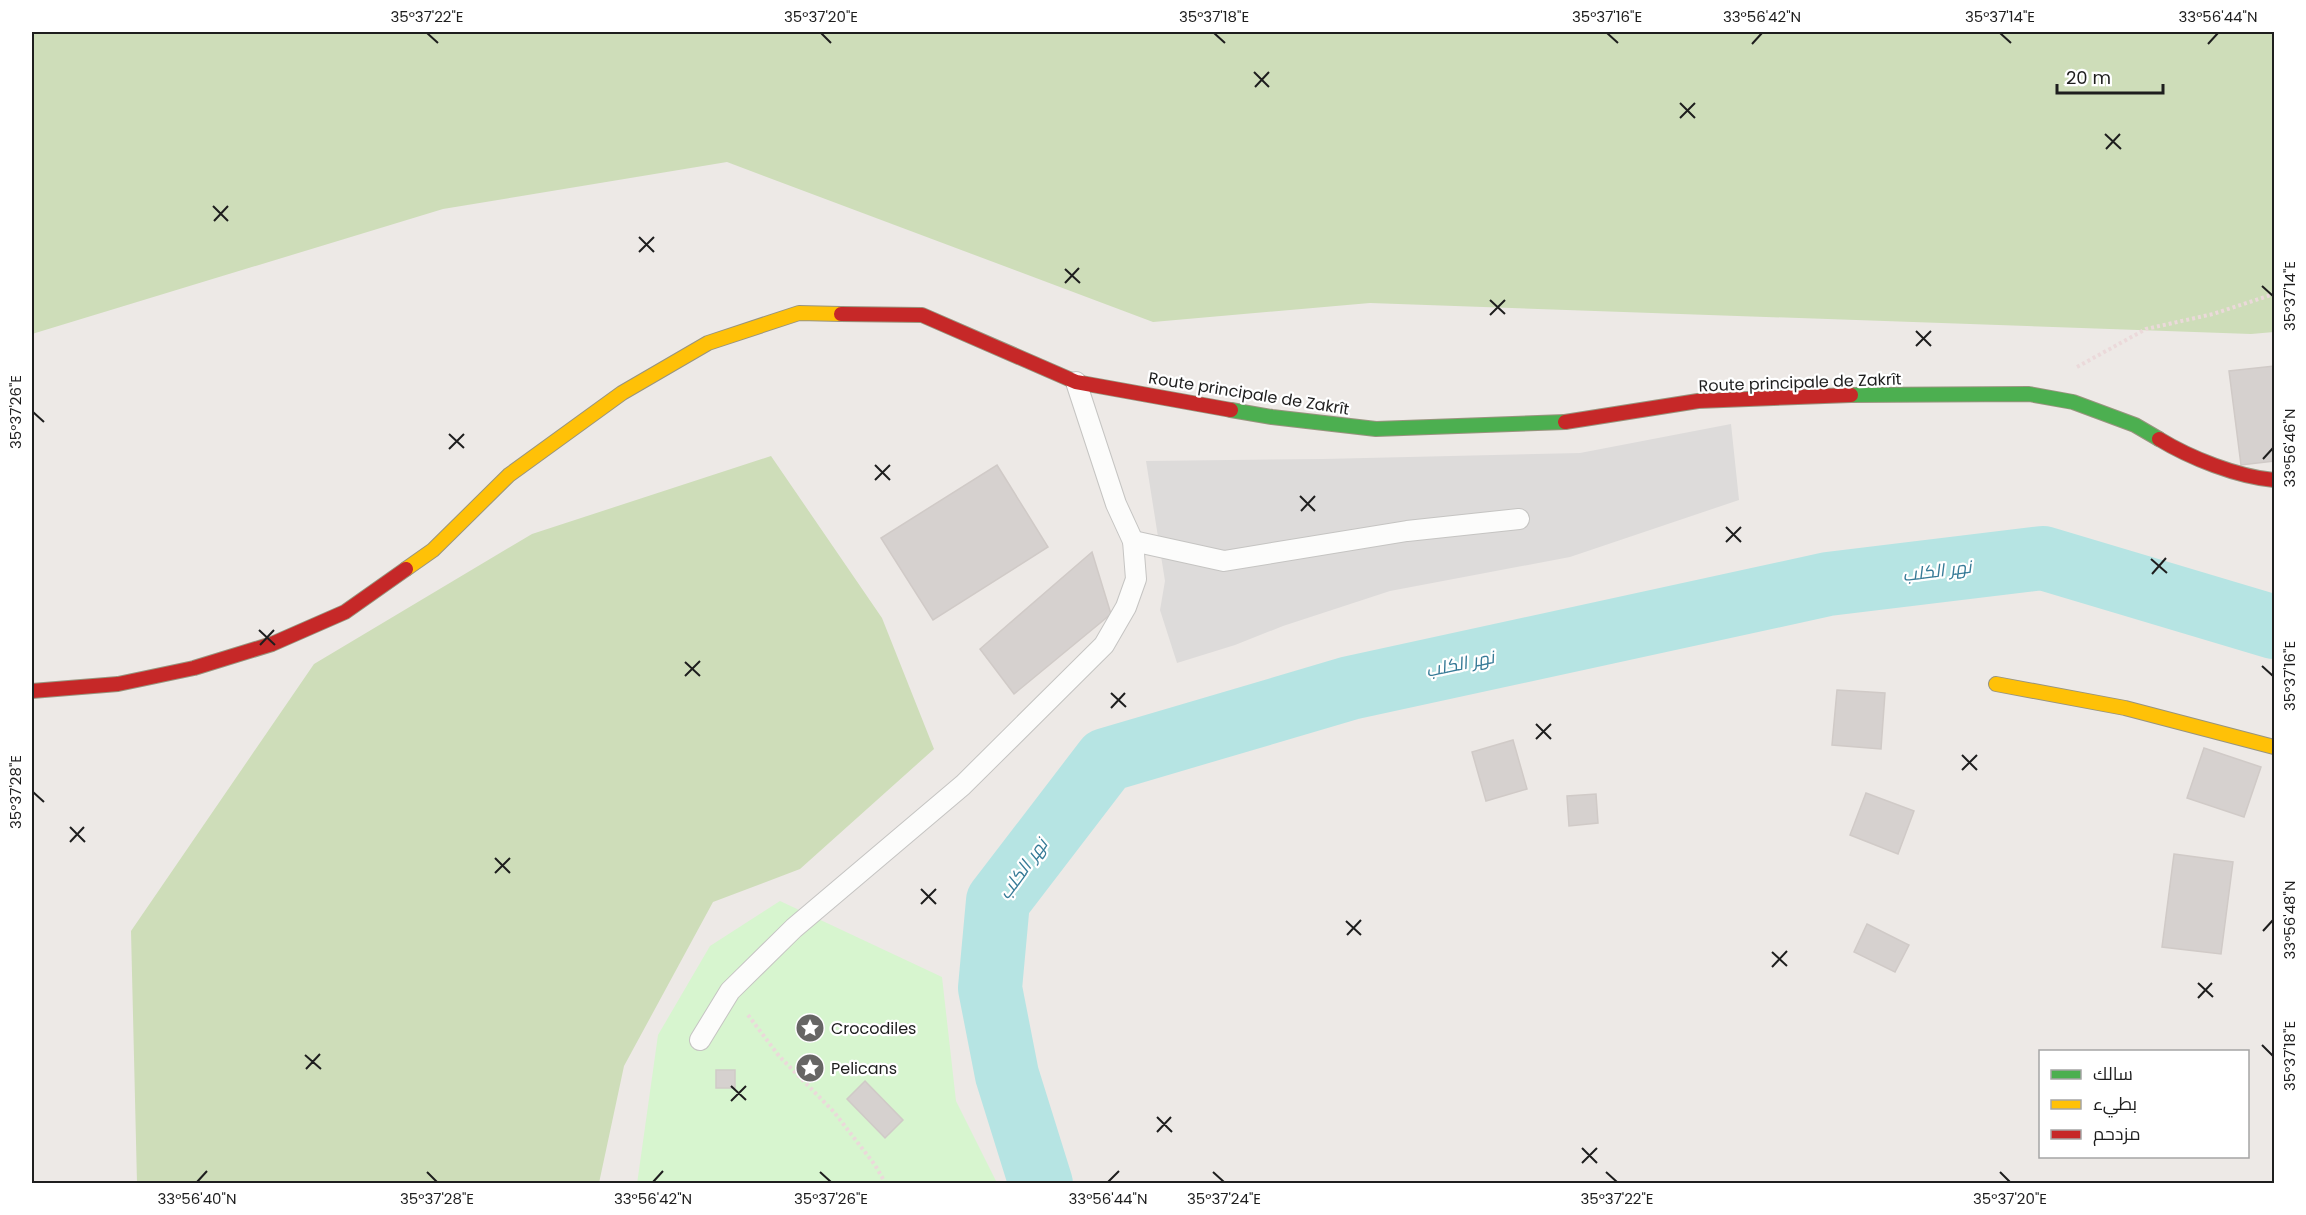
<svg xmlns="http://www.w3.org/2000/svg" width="2306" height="1215" viewBox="0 0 2306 1215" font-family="Poppins,Cairo,sans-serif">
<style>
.forest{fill:#ceddb9}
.park{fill:#d7f5cf}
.parking{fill:#dddbda}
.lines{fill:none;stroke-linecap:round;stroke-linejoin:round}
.river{stroke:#b6e4e3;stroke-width:64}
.building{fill:#d6d1cf;stroke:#d0cac7;stroke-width:1.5}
.lane-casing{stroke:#c5c4c2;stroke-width:22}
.fast-casing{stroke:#98947e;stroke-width:16}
.slow-casing{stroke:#98947e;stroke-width:16}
.jam-casing{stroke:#98947e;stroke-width:16}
.path{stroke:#ebd9da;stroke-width:4;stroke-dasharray:3 3;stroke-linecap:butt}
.lane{stroke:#fcfcfb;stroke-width:20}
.fast{stroke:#4caf50;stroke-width:14}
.slow{stroke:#ffc107;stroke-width:14}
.jam{stroke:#c62828;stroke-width:14}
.ticks{fill:none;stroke:#1e1e1e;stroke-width:2}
.labels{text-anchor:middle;stroke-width:4.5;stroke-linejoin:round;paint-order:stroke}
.street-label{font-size:16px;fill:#1e1e1e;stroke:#fff}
.poi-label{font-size:16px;fill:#1e1e1e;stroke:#fff;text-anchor:start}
.water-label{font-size:18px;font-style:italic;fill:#377b97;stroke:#fff}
.neatline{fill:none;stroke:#1e1e1e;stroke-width:2}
.ticks-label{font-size:15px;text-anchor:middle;fill:#1e1e1e}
</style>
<rect width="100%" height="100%" fill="#ede9e6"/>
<g class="forest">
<path d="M32,32H2274V332L2251,334L1370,303L1153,322L727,162L443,209L32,334Z"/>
<path d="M771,456L882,618L934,749L800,869L713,902L624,1066L599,1183H137L131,931L314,664L532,534Z"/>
</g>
<path class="park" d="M780,901L942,977L956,1101L997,1183L637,1184L658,1035L710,946Z"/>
<path class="parking" d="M1731,424L1739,500L1570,557L1390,591L1283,626L1235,645L1177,663L1160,610L1165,581L1146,461L1323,459L1580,453Z"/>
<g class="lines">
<path class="river" d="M1041,1184L1007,1075L990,988L998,901L1106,760L1350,688L1828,584L2043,558L2274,627"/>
</g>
<g class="building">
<path d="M2274,366V461L2241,465L2229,371Z"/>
<path d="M997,465L1048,547L933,620L881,538Z"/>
<path d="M1092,552L1111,614L1014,694L980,649Z"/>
<path d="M1837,690L1885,693L1881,749L1832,745Z"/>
<path d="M1513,740L1527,789L1486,801L1472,752Z"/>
<path d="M2204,748L2261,767L2244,817L2187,798Z"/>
<path d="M1866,793L1914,811L1898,854L1850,835Z"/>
<path d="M1596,794L1598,823L1569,826L1567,796Z"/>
<path d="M2174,854L2233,862L2221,954L2162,947Z"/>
<path d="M1867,924L1909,945L1895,972L1854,952Z"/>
<rect x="716" y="1070" width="19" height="18"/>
<path d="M865,1081L903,1120L885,1138L847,1099Z"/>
</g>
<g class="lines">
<g class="lane-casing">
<g id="lane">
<path d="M1133,541L1224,561L1407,531L1519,519"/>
<path d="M700,1040L730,991L794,928L963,785L1104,645L1126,607L1136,579L1133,541L1116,504L1076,382"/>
</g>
</g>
<g class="fast-casing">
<g id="fast">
<path d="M1851,395L2029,394L2073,402L2135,425L2159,439"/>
<path d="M1231,410L1272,417L1376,429L1565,422"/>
</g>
</g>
<g class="slow-casing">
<g id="slow">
<path d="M406,569L433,550L509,475L622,393L708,343L799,313L841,314"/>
<path d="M1996,684L2125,708L2274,747"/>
</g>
</g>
<g class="jam-casing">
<g id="jam">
<path d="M841,314L922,315L1076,382L1231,410"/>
<path d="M1565,422L1698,401L1851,395"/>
<path d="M2159,439C2190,458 2238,477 2274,480"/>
<path d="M32,691L118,684L194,668L272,644L345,612L406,569"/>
</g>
</g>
<g class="path">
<path d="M2077,367L2146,329L2213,314L2274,294"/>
<path d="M748,1015L779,1056L834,1112L875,1165L886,1184"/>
</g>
<use href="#lane" class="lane"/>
<use href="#fast" class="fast"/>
<use href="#slow" class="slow"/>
<use href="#jam" class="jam"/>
</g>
<path class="ticks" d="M427,33L438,43M821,33L831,43M1214,33L1225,43M1607,33L1618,43M2000,33L2011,43M1752,44L1762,33M2208,44L2218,33M1254,72L1269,87M1255,87L1269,72M1680,103L1695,118M1680,118L1695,103M2105,134L2121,149M2106,149L2120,134M213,206L228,221M214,221L228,206M639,237L654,252M639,252L654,237M1065,269L1080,283M1065,283L1079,268M2262,286L2273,296M1490,300L1505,314M1490,315L1505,300M1916,331L1931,346M1916,346L1931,331M33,412L44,422M449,434L464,448M449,449L464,434M2263,459L2273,448M875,465L890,480M875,480L890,465M1300,496L1315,511M1301,511L1315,496M1726,527L1741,542M1726,542L1741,527M2151,559L2167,573M2152,574L2166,558M259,630L275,645M260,645L274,630M685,662L700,676M2262,666L2273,676M685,676L700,661M1111,693L1126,707M1111,708L1125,693M1536,724L1551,739M1536,739L1551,724M1962,755L1977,770M1962,770L1977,755M33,792L44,802M70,827L85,842M70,842L84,827M495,858L510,873M495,873L510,858M921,889L936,904M921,904L936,889M1346,921L1361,935M2263,931L2273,920M1347,935L1361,920M1772,952L1787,966M1772,967L1787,951M2198,983L2213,997M2198,998L2212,983M2262,1045L2273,1056M305,1055L321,1069M306,1069L320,1054M731,1086L746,1100M731,1101L746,1086M1157,1117L1172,1132M1157,1132L1171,1117M1582,1148L1597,1163M1582,1163L1597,1148M427,1172L437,1182M820,1172L831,1182M1213,1172L1224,1182M1606,1172L1617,1182M2000,1172L2010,1182M197,1182L207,1171M653,1182L663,1171M1108,1182L1119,1171"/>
<defs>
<g id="sight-disc" transform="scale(1.5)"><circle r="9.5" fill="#666564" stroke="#fff"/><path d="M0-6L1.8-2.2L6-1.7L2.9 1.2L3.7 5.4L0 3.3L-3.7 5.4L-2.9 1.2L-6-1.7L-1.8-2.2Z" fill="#fff"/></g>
</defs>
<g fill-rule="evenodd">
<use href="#sight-disc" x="810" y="1028"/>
<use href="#sight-disc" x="810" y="1068"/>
</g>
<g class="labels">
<g class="street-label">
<text transform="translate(1800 382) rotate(-2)" y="6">Route principale de Zakrît</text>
<text transform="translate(1249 393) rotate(9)" y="6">Route principale de Zakrît</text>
</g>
<g class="poi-label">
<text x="831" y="1034">Crocodiles</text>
<text x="831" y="1074">Pelicans</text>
</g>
<g class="water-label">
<text transform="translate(1937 571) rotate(-7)" y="6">نهر الكلب</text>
<text transform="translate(1460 664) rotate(-12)" y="6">نهر الكلب</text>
<text transform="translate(1023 869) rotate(-54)" y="6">نهر الكلب</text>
</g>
</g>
<rect width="2306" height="1215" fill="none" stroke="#ffffff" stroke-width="66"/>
<rect x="2039" y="1050" width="210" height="108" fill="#ffffff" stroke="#a5a5a5" stroke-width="1.5"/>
<rect x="2051" y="1070" width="30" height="9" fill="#4caf50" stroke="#a5a5a5" stroke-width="1.5"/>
<text x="2093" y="1080" font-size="18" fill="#1e1e1e">سالك</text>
<rect x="2051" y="1100" width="30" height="9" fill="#ffc107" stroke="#a5a5a5" stroke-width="1.5"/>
<text x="2093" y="1110" font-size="18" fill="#1e1e1e">بطيء</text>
<rect x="2051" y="1130" width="30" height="9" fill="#c62828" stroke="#a5a5a5" stroke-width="1.5"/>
<text x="2093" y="1140" font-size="18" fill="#1e1e1e">مزدحم</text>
<path d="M2057 84v9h106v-9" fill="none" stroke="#1e1e1e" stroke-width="3"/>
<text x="2066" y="84" font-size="18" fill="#1e1e1e" stroke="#ffffff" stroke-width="4.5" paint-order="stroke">20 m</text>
<rect x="33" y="33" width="2240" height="1149" class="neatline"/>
<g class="ticks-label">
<text x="427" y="22">35°37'22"E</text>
<text x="821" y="22">35°37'20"E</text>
<text x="1214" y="22">35°37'18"E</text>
<text x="1607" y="22">35°37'16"E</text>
<text x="1762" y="22">33°56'42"N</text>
<text x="2000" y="22">35°37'14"E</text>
<text x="2218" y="22">33°56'44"N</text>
<text transform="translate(2290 296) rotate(-90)" y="5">35°37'14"E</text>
<text transform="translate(16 412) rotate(-90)" y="5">35°37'26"E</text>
<text transform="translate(2290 448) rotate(-90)" y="5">33°56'46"N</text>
<text transform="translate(2290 676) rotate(-90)" y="5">35°37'16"E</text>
<text transform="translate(16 792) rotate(-90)" y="5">35°37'28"E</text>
<text transform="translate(2290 920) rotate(-90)" y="5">33°56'48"N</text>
<text transform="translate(2290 1056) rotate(-90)" y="5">35°37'18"E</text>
<text x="197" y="1204">33°56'40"N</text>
<text x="437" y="1204">35°37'28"E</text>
<text x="653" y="1204">33°56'42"N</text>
<text x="831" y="1204">35°37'26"E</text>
<text x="1108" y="1204">33°56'44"N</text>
<text x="1224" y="1204">35°37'24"E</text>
<text x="1617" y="1204">35°37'22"E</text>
<text x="2010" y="1204">35°37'20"E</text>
</g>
</svg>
